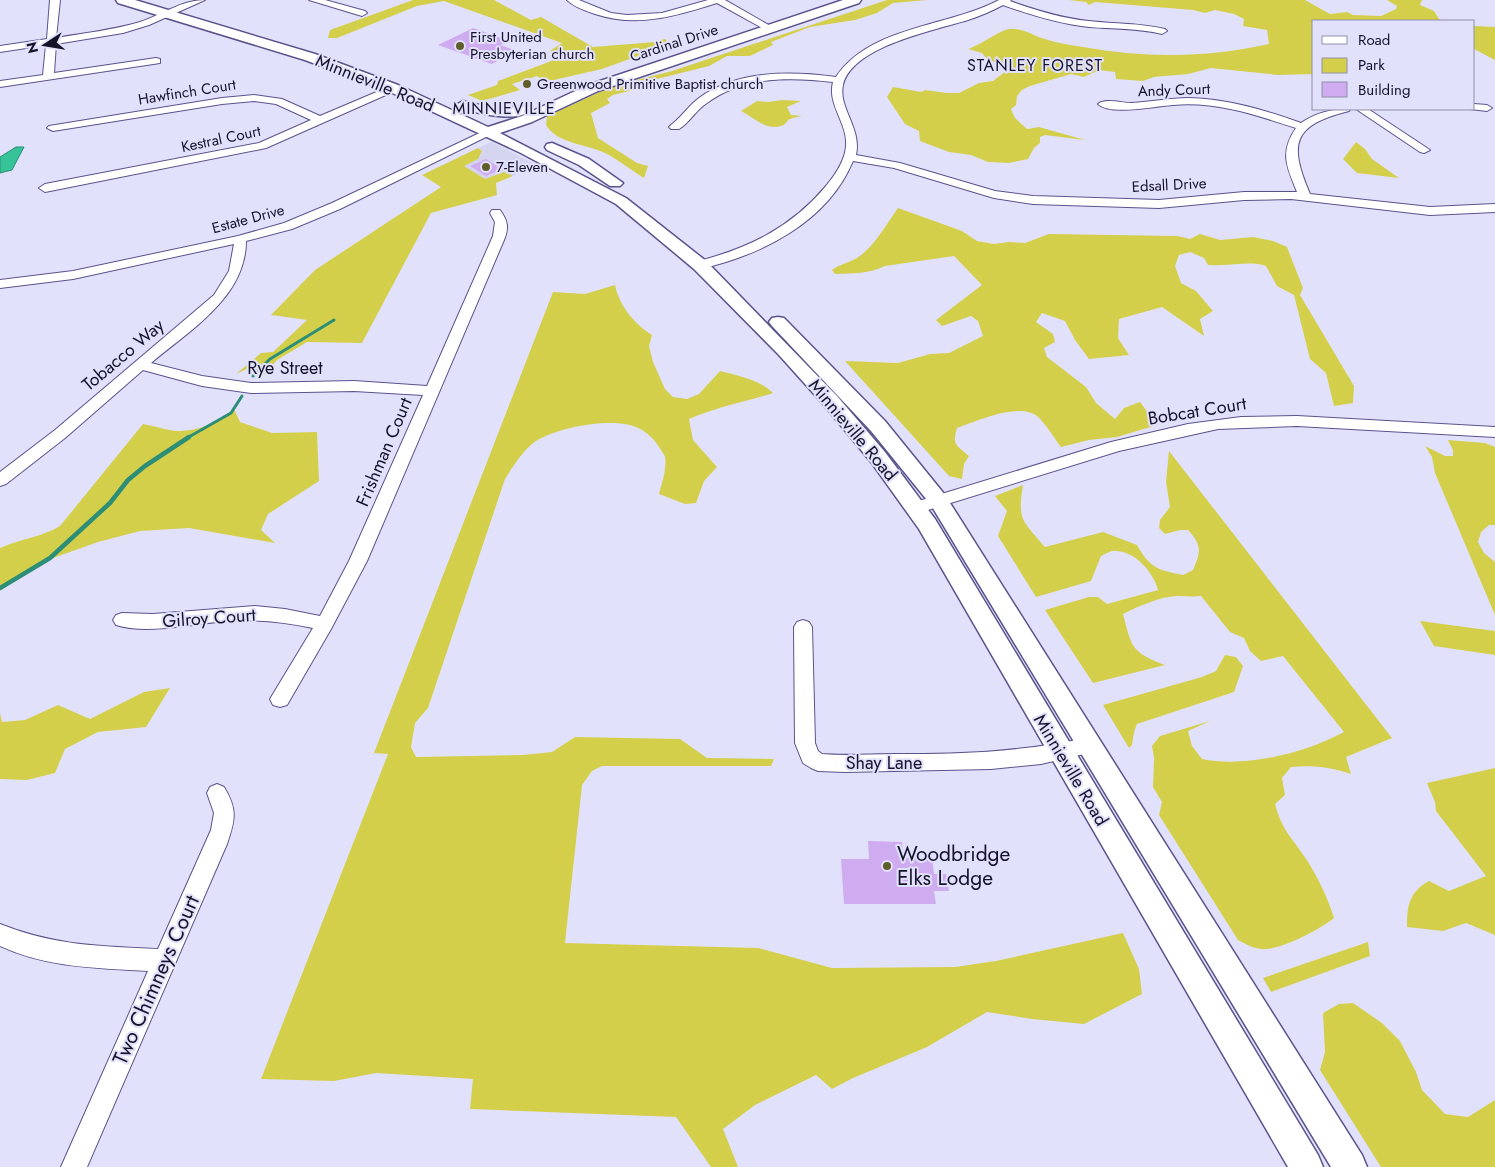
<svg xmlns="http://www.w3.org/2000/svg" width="1495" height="1167" viewBox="0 0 1495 1167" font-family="Jost,sans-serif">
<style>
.built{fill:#d4d3f0}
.green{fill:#d4cf4a}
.water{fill:#36c397;stroke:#2c8e76}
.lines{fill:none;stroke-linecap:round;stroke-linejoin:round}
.stream-far1{stroke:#2c8e76;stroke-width:3}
.stream{stroke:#2c8e76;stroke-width:4.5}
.building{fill:#cfacf0}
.minor-casing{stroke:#59538c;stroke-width:2}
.major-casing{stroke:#59538c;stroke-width:3}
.minor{fill:#fff;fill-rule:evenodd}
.major{fill:#fff;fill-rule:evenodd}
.poi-dot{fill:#5f5d2a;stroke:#e2e1fc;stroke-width:2}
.labels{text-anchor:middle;stroke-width:4;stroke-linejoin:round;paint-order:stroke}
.far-poi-label{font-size:15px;fill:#141228;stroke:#e2e1fc;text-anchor:start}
.far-street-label{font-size:15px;fill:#141228;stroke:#e2e1fc}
.far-neighbourhood-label{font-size:16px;letter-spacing:1px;fill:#141228;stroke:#e2e1fc}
.far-quarter-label{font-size:16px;letter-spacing:1px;fill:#141228;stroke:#e2e1fc}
.street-label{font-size:18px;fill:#141228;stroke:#e2e1fc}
.near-poi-label{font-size:21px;fill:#141228;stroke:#e2e1fc;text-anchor:start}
.near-street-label{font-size:21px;fill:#141228;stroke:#e2e1fc}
</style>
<rect width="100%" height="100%" fill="#e2e1fc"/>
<path class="built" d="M491,142L537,165L513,176L504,172L485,179L463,166L478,159L482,151L478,148Z"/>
<g class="green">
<path d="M413,0H494L531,20L541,17L593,47L655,42L665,39L671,44L602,69L545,82L537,76L512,84L520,90L482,101L468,95L497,85L498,81L562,57L550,51L562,43L444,1L417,6L337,38H328L330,30Z"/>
<path d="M887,0H927L893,3L877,13L855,20L810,27L771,42L773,45L750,56H727L709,66L653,80L645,87L613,95L607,99L610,103L591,113L598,138L637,163L648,166L644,178C631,170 619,160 605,153C587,144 557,144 546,125L547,117L550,115L595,94L621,84L672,71Z"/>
<path d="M1069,0H1305L1330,14L1347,12L1353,15L1381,16L1396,9L1397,6L1387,0H1422L1420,5L1434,11L1439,19L1444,21H1314V74L1278,75L1211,68L1188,74L1154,77L1143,81L1116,79L1115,72L1099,70L1084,77L1071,74L1030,86L1022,90L1017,96L1016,105L1011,109L1015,118L1027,129L1039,127L1085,140L1045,135L1040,137V143L1034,148L1028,159L1009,163L988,162L971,155L949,152L920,141L919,131L905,124L887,97L893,87L921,92L925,90L947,93H959L979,83L993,81L1010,68L987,59L982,53L968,49C981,45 998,31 1009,29C1021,27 1034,36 1045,39C1057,43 1070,45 1083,47C1145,58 1207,58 1269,44L1267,30L1243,26L1244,19L1234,14L1215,10L1205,13L1193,10L1095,2L1089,5L1086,2Z"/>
<path d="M1474,26L1495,27V60L1474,49Z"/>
<path d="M782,100L801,101L787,107L791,115L802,116C799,117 794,117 790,119C786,121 786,125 781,126C765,131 754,117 741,111L757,101L768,102Z"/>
<path d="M1356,142L1365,149L1372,159L1399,178L1357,173L1343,159Z"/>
<path d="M478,148L482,151L478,159L464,166L485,179L504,172L513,176L496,183L497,195L431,213L362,343L307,342L277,360L264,375L249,368L236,374L261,353L273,352L307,320L271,315L315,270L441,187L422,175Z"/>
<path d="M898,208L962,231L977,241L994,244L1009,242L1025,243L1049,234L1177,236L1190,239L1200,234L1220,240L1253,237L1273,241L1287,247L1303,288L1300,295L1354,386L1353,403L1334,406L1326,373L1310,359L1294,295L1277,286L1266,266C1249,260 1227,267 1208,265L1204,258L1190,252L1179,255L1175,266L1181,283L1196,291L1213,311L1200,319L1204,336L1162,307L1119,319L1118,338L1129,355L1089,359L1075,340L1065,321L1042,313L1036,322L1053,334L1055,342L1044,348L1047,357L1086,387L1096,403L1115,419L1124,408L1140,402L1157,425L1117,437L1089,440L1061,447C1054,438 1046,424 1037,416C1019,402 977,421 957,428C952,445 956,445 969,456L964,464L962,479L949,476L845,361L898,363L930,354L949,353L983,336L978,321L971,316L942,326L936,320L982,285L954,256L885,266C869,274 853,273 835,274L832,270C840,264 848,263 857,258C875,246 885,226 898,208Z"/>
<path d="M615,285C619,305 634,324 652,335L649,346L653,362L665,389L673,397L687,399L699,394L720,371C738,376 759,379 773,393C745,402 716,407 689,419L693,440L717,467L704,481L696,503L685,504L659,494C662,483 667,469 665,457C664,454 661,450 659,447C654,439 646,431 636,427C612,417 558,427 536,441C523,450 514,465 505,479L428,708L415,723L411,747L416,757L523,755L552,752L575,737L680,739L707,758L774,759L771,766H602L592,771L582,785L565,943L758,948L832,968L955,967L996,961L1123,933L1139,969L1142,994L1084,1024L1032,1019L987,1012L927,1047L853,1078L832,1089L816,1075L755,1105L723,1129L738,1167H711L676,1117L470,1109L473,1079L376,1073L334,1081L261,1079L388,754L374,753L553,292L585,294Z"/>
<path d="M234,409L240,422L272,433L317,432L319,481L268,514L261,530L275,543L189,528L140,531L98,542L53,558L0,590V548C20,539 42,537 60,526L143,424C155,426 168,431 179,431C199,431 220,422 234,409Z"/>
<path d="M1448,440L1485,443L1495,447V525H1489L1481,532L1478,542L1484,553L1495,562V615L1435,473L1432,457L1425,446L1445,456H1453V450Z"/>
<path d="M1169,451L1392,738L1346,757L1351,774C1331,767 1312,765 1291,767L1282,778L1285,795L1275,804C1283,834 1295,840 1310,865C1320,882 1328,899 1334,918C1319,930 1286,947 1267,949C1256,950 1247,945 1238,940L1159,815L1162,802L1153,787L1154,758L1152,746L1160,736L1210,721L1188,731L1192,746L1202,759C1246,768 1305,753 1344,732L1283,656L1261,661L1250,651L1244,638L1230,632L1201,596C1192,597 1185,596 1177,596C1159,597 1139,606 1123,614C1132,648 1131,652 1165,665L1093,683L1045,610L1089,597H1098L1107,604L1158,590C1154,573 1135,551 1116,551C1111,550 1106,554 1101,556L1091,581L1036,597L998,536L1007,511L995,496L1023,485C1017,521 1023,521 1045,547L1103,532L1137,545C1150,568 1158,570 1183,575L1193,570C1201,552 1202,545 1188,530H1180L1165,534L1159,528L1160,520L1170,507L1166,482Z"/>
<path d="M1420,621L1495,631V655L1434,646Z"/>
<path d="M1225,655L1236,657L1243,666L1234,692L1137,724L1134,732L1132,745L1129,748L1103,705L1202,677L1216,671Z"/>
<path d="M170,688L146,727L98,732L65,749L55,773L27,780L0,779V713L2,722L25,720L58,705L90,719L144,692Z"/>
<path d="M1495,768V935L1466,923L1443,931L1407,927C1407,906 1409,892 1429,881L1449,891L1486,876L1436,811L1435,802L1427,783Z"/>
<path d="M1368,942L1370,956L1271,992L1263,978Z"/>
<path d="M1353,1003L1382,1023L1400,1041L1416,1072L1422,1090L1445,1114L1468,1117L1495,1100V1167H1381L1320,1070L1325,1052L1323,1013L1339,1004Z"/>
</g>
<path class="water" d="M16,147H24L12,170L0,173V157Z"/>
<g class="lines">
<g class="stream-far1">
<path d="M253,376L270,359L334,320"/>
<path d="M187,438L231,413L242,396"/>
</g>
<path class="stream" d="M0,588L50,558L110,503L128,480L145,466L189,437"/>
</g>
<g class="building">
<path d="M473,28L510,41L500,45L517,51L492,64L438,45Z"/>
<path d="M486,159L502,169L486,176L470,166Z"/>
<path d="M868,841L902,842L903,858H932L934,874H946L949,891H934L936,904H844L841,859H869Z"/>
</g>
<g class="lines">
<g class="minor-casing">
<g id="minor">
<path d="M50,0H60L56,38C85,33 113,30 140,22C162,15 181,0 205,0L149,25L123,33L56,44L54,73L156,58L160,59V63L0,87V81L43,75L46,45L0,52V46L47,39Z"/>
<path d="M309,0H325L365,11L367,13L362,16Z"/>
<path d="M567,0H579L611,13L627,15L662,13L708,0H725L774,28L772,30H766L717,3C676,16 637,28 595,14C586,11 574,7 567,0Z"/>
<path d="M999,0H1011L1010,1C1035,10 1061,18 1089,21C1115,24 1140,23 1165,29L1167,31L1162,34C1138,28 1114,29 1089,27C1060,24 1031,15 1003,5C992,11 980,16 968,20C936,30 852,46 843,85C838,108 862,128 856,155L900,163L995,191L1033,196L1159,200L1244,192H1297C1287,167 1279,153 1296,128C1256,115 1215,101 1173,105C1156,106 1110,116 1098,104C1104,98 1122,103 1131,103C1150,102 1169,98 1189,98C1228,99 1265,110 1301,123C1317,112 1332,109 1350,109L1349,111C1293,125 1288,143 1310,194L1430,207L1495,204V212L1430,215L1291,199L1244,200L1159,208L1033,204L994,198L894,168L853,161C827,223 761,255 700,269L695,268L694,265L695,262C747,249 791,228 826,186C835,175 845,161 846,146C848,123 827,105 833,82C790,77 743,76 707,103C696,110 690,122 679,129H671L669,127L671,125C682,117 688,106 699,98C738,70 790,71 836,77C870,26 948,27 999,0Z"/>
<path d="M393,85L398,88L397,90L266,148L45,192L39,188L45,184L259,143L311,120L276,104L254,101L222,104L53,131L47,128L49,126L222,98L254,95L282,99L320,116Z"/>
<path d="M1474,104L1487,105L1492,108L1487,111L1470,109H1474Z"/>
<path d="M1356,109H1368L1430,150L1424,153L1420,152Z"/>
<path d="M488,129L492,130L494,132L492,134L340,209L292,229L246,241C246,297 190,330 151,363L202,376L251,383L354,381L427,386L493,236L495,222L490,213L492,210H500C508,221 509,228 504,240L367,561L331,629L287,705L280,707L273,705L270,699L313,628C285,622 257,619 228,621C195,623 147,635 116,625L113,620L116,615L122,613L153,614L255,606L285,609L320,616L349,561L423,395L354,391L251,393L202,386L143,370L65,438L6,484L0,486V472L55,430L214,295L229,271L234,244L73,279L0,288V280L73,271L238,236L284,223L332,203Z"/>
<path d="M1297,416L1495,427V437L1297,426L1218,429L1119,451L915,514L909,512L907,508L909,504L1111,442L1188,424L1241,417Z"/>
<path d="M803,620L809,622L812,627L815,743L818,751L822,754C846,756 870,754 895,754C961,754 1025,752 1090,737L1097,739L1100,745L1097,751L1041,764L991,769L845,772L818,771L811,768L803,763L795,743L794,627L797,622Z"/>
<path d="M217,784L224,787C238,810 235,820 227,844L87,1167H61L148,971C98,968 47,968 0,946V924C55,946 100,946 158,949L211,830L214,813L207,793L210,787Z"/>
</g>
</g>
<g class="major-casing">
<g id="major">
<path d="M116,0H135L315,54L398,85L488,127L522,116L588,85L843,0H861L859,3L598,91L532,122L500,133L626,198L706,261L837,396L885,452L935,519L1318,1155L1323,1167H1288L919,529L871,462L823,404L779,355L694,269L616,204L521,153L388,91L305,60L118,3Z"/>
<path d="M463,101L496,109L523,106L530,110C518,124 474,112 458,108L456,105Z"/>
<path d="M552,143L589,159L623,183L620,186H610L579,165L547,150L545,147L547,144Z"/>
<path d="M778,317L784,318L885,421L945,495L1362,1155L1367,1167H1331L931,505L871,431L772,326L769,322L772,318Z"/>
</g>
</g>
<use href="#minor" class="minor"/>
<use href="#major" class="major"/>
</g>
<g class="poi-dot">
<circle cx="460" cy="46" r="5"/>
<circle cx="527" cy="84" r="5"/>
<circle cx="486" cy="167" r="5"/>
<circle cx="887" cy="866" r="5"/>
</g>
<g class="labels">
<g class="far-poi-label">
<text x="470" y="42">First United<tspan x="470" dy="17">Presbyterian church</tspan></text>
<text x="537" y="89">Greenwood Primitive Baptist church</text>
<text x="496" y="172">7-Eleven</text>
</g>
<g class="far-street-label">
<text transform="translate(674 43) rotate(-18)" y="5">Cardinal Drive</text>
<text transform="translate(1174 90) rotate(-2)" y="5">Andy Court</text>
<text transform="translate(187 92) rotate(-9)" y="5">Hawfinch Court</text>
<text transform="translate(221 139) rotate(-12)" y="5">Kestral Court</text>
<text transform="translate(1169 185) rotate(-3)" y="5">Edsall Drive</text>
<text transform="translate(248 219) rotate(-15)" y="5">Estate Drive</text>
</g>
<g class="far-neighbourhood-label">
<text x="1035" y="71">STANLEY FOREST</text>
</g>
<g class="far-quarter-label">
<text x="504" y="114">MINNIEVILLE</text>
</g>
<g class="street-label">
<text transform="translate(375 83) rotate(22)" y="6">Minnieville Road</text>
<text transform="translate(123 355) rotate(-40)" y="6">Tobacco Way</text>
<text x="285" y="374">Rye Street</text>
<text transform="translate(1197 411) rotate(-9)" y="6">Bobcat Court</text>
<text transform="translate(853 430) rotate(50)" y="6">Minnieville Road</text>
<text transform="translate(384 452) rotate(-67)" y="6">Frishman Court</text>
<text transform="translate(209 618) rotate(-4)" y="6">Gilroy Court</text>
<text x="884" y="769">Shay Lane</text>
<text transform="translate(1071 770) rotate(59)" y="6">Minnieville Road</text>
</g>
<g class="near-poi-label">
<text x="897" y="861">Woodbridge<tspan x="897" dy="24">Elks Lodge</tspan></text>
</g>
<g class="near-street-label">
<text transform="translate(156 980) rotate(-66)" y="7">Two Chimneys Court</text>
</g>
</g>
<rect x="1312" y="20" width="162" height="90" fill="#e2e1fc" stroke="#908ea7"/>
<rect x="1322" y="36" width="25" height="8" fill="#ffffff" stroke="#908ea7"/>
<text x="1358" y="45" font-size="15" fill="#141228">Road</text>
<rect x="1322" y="58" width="25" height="15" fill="#d4cf4a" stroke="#908ea7"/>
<text x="1358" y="70" font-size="15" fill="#141228">Park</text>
<rect x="1322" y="82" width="25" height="15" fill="#cfacf0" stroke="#908ea7"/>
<text x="1358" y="95" font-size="15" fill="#141228">Building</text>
<g transform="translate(45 45) rotate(258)" stroke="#e2e1fc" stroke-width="4" paint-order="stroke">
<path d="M0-4L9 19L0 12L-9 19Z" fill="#141228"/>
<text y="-8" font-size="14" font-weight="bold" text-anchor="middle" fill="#141228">N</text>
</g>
</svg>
